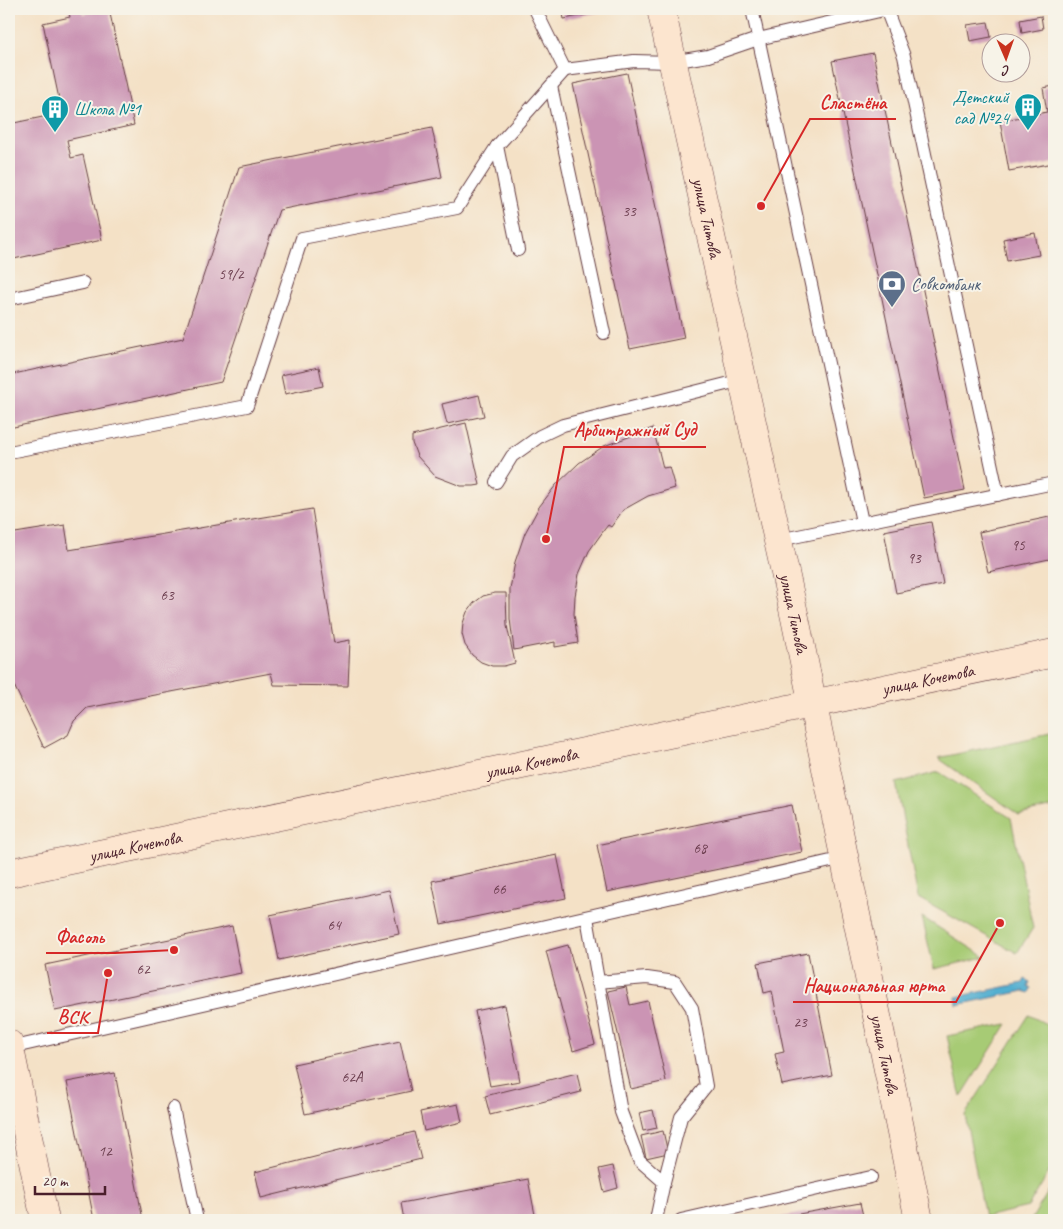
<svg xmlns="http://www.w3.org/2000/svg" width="1063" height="1229" viewBox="0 0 1063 1229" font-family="Caveat,sans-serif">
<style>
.green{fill:#a7cb74;stroke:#787550}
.water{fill:#52afd0;stroke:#4e677e}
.building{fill:#cb94b4}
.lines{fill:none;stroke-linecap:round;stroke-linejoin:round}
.lane-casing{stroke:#643c42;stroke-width:14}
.secondary-casing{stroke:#643c42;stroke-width:29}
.lane{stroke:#fff;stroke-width:12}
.secondary{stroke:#fce5cf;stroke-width:28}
.labels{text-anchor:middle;stroke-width:4;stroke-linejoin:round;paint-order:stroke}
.number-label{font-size:15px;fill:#6a3c4d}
.culture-label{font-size:18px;fill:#0d838f;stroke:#f7f3e8;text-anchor:end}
.street-label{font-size:18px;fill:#4a1f2b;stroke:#f7f3e8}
.service-label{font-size:18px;fill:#4e5e75;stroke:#f7f3e8;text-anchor:start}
.leader{fill:none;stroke:#d62828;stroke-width:2}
.callout-dot{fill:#d62828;stroke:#f7f3e8;stroke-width:2}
.callout-label{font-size:19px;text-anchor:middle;font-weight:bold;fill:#d62828;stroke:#f7f3e8;stroke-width:4;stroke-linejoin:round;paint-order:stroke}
</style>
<rect width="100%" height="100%" fill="#f7f3e8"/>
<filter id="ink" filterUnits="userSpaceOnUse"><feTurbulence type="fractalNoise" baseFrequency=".02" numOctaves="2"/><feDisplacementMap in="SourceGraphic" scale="10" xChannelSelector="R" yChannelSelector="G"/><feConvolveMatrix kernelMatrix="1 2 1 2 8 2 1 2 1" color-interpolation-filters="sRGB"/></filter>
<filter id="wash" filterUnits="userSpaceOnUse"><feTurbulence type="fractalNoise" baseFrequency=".0096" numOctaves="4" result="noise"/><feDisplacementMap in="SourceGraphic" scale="20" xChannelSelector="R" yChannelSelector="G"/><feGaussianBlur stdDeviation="1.12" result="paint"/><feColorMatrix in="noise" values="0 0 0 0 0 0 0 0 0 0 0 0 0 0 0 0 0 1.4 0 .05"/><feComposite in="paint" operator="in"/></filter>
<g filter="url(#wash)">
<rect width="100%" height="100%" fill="#f4e1c6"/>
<g class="green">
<path d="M1054,733V807L1019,815L938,758Z"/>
<path d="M939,772L1011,818L1033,928L1017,953L918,898L896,783Z"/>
<path d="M922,917L985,957L934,969Z"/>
<path d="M1029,1015L1050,1026L1054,1049V1164L1028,1207L985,1217L965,1115Z"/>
<path d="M1007,1024L961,1097L947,1036Z"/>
<path d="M1054,1182V1220H1031Z"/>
</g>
<path class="water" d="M1025,979L1030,982L1028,986L1031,988L1029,993L1024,991L957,1005L956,997L1023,983Z"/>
<g id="blocks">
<g class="building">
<path d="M68,9H82L83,14L109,9L134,125L67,140L71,158L83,155L102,240L9,260V124L62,113L43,23L70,17Z"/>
<path d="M562,9H611V10L564,19Z"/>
<path d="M1041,16L1043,29L1022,33L1020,20Z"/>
<path d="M988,22L991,37L970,41L967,25Z"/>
<path d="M873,53L965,490L924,498L832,61Z"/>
<path d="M627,73L684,338L630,349L573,84Z"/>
<path d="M1054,86V163L1009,171L1000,121L1047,112L1043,88Z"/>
<path d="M432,128L442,177L279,210L221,382L9,428V375L183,338L239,167Z"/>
<path d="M1035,233L1039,255L1007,261L1003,239Z"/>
<path d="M319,367L323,386L285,394L281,375Z"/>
<path d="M479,395L484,416L447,424L442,404Z"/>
<path d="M466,423L480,485L474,486H461L435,476L417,456L412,443V436Z"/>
<path d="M653,428L663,468L669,467L675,488L648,496L623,510L611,527L608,525L604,530L589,551L579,574L575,596L574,614L578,643L555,647V642L514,650L510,619V589L515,562L525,533L539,507L556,485L579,463L604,446Z"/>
<path d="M312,509L334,643L350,640L348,686L274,685L271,673L87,708L74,721L68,735L44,748L9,675V534L65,525L69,550Z"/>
<path d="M1054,516V558L988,572L979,532Z"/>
<path d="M931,522L943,584L896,593L884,531Z"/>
<path d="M495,593H506L507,626L515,663L504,666H492L481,662L472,655L465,645L462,634L463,623L467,612L474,603L483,596Z"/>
<path d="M792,805L802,852L607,892L597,845Z"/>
<path d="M557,855L566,898L441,924L432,881Z"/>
<path d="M389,890L399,934L279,960L270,915Z"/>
<path d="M232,926L241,973L55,1011L45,965Z"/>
<path d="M568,945L595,1044L573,1051L546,951Z"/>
<path d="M808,953L832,1075L782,1085L775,1054L784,1052L772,991L764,993L758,963Z"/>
<path d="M626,987L630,1005L648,1001L666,1081L631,1089L608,991Z"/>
<path d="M505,1005L520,1081L490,1086L475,1011Z"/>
<path d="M400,1041L411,1091L305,1114L294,1064Z"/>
<path d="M115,1073L143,1220H94L67,1082Z"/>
<path d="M577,1073L581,1092L490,1115L485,1096Z"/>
<path d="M458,1104L462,1122L424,1131L420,1112Z"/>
<path d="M653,1110L657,1128L643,1131L639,1113Z"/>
<path d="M663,1131L668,1153L646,1158L641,1136Z"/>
<path d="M414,1132L421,1159L261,1198L255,1172Z"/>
<path d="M613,1166L618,1188L604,1192L599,1169Z"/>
<path d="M528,1179L536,1220H404L401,1203Z"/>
<path d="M860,1203L864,1220H771V1219Z"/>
</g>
</g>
</g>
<g filter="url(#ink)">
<use href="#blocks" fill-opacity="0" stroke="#643c42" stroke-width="1"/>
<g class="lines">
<g class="lane-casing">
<g id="lane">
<path d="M752,9L862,522"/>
<path d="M886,9L904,56L998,495"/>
<path d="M565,70L634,61L671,62L708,56L758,39L888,9"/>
<path d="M551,86L604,333"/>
<path d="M518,250L497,146L565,70L535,9"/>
<path d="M9,299L83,283"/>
<path d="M9,452L247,406L302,238L457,208L497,146"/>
<path d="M496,482L512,456L540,436L563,425L742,380"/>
<path d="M779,540L1054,483"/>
<path d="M587,917L621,1112L639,1160L664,1182L656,1220"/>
<path d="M597,982L647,978L675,982L692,1008L706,1086L681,1117L664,1182"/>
<path d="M10,1048L844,858"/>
<path d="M173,1108L197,1220"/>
<path d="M681,1220L871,1177"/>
</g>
</g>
<g class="secondary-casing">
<g id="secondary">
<path id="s1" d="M661,9L795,618L919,1220"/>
<path id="s2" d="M9,873L1054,653"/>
<path d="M9,1044L45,1220"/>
</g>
</g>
<use href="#lane" class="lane"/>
<use href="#secondary" class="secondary"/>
</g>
</g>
<defs>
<g id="building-pin" transform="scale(1.4375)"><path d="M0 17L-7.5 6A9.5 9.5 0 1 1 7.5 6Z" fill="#0f9aa8" stroke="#f7f3e8"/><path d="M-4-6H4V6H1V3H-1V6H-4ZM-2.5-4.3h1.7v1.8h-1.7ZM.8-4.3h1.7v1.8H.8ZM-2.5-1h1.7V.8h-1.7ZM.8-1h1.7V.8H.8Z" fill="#fff"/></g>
<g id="bank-pin" transform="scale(1.4375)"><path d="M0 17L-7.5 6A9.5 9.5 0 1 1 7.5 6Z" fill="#5c6f8a" stroke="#f7f3e8"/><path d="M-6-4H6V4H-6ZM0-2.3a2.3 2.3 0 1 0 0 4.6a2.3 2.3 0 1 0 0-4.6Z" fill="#fff"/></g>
</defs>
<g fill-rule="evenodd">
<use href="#building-pin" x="1028" y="107"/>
<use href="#building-pin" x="55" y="109"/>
<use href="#bank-pin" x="892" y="284"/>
</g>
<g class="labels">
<g class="number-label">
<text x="629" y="216">33</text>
<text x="231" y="279">59/2</text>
<text x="1018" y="550">95</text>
<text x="914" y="563">93</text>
<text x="167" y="600">63</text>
<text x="700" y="853">68</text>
<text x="499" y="894">66</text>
<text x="334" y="930">64</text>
<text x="143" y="974">62</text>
<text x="800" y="1027">23</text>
<text x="352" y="1082">62А</text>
<text x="105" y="1156">12</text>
</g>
<g class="culture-label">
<text x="1009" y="103">Детский<tspan x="1009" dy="21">сад №24</tspan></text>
<text x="74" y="115" text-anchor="start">Школа №1</text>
</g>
<g class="street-label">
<text dy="6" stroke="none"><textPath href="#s1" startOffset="214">улица Титова</textPath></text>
<text dy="6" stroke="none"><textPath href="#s1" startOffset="619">улица Титова</textPath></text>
<text dy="6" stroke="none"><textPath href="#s2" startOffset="939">улица Кочетова</textPath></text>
<text dy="6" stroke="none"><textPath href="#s2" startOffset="534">улица Кочетова</textPath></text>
<text dy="6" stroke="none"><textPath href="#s2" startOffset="129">улица Кочетова</textPath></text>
<text dy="6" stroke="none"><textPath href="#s1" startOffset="1069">улица Титова</textPath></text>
</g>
<g class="service-label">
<text x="911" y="290">Совкомбанк</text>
</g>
</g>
<path class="leader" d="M761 206L810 119H896M546 539L564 447H706M174 950L115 953H46M1000 923L956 1002H793M108 973L98 1033H47"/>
<g class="callout-dot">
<circle cx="761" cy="206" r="5"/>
<circle cx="546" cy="539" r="5"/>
<circle cx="174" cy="950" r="5"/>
<circle cx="1000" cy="923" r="5"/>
<circle cx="108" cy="973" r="5"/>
</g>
<g class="callout-label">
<text x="853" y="109">Сластёна</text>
<text x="635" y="436">Арбитражный Суд</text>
<text x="80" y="943">Фасоль</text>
<text x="874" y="992">Национальная юрта</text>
<text x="73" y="1023">ВСК</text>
</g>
<rect width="1063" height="1229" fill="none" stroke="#f7f3e8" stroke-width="30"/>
<g transform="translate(1006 58) rotate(178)"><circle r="24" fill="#f7f3e8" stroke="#b29e9c"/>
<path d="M0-4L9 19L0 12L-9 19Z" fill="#c8321e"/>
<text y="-8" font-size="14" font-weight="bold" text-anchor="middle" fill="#4a1f2b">С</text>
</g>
<path d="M35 1186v8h70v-8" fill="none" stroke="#4a1f2b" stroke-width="2.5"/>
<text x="42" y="1186" font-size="15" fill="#4a1f2b" stroke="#f7f3e8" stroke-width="4" paint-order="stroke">20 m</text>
</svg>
